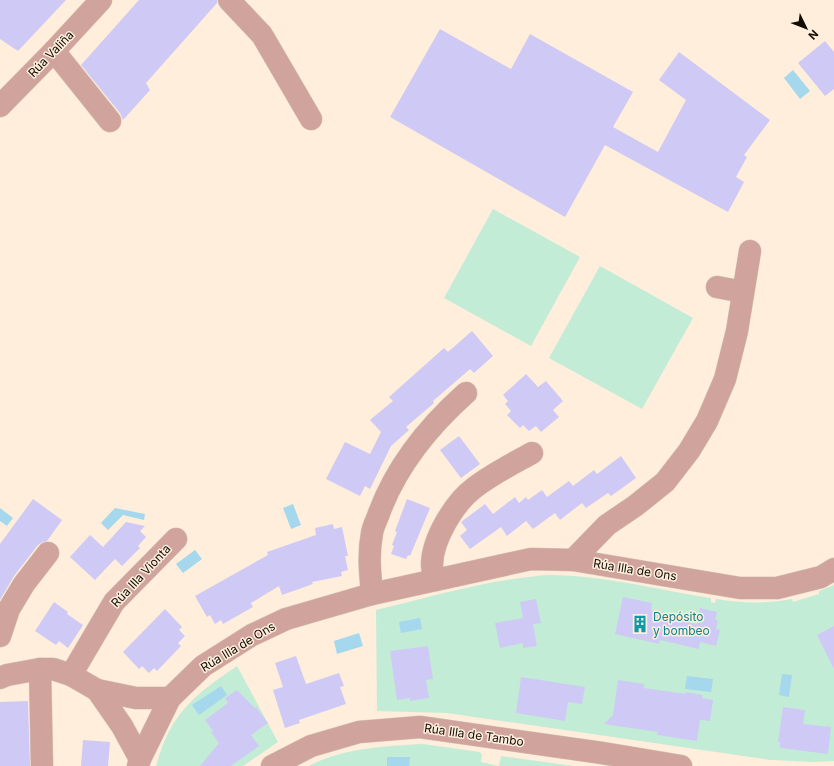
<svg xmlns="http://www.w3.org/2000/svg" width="834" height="766" viewBox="0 0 834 766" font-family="Inter,sans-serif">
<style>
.green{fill:#c2ecd6}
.water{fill:#a5d7ed}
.building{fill:#cfcaf5}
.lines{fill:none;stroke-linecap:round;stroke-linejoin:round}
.minor-casing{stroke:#d8cab9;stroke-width:23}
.minor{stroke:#d0a49d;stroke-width:22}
.labels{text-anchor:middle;stroke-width:3;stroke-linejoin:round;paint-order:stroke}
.street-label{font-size:12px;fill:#120c05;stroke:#feeedb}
.culture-label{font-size:12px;fill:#0d838f;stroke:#feeedb;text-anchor:start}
</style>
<rect width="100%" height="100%" fill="#feeedb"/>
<g class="green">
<path d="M493,209L580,257L531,346L444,298Z"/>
<path d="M600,266L693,318L642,409L549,358Z"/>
<path d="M549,575C604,575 657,590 711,598V602L715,603L716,599C741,603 766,604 792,599L793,602L819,594V591L834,585V761L814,762L771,760L447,713L377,711L376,610C433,596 490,579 549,575Z"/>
<path d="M237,666L278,742L243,766H156C159,757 161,748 165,740C180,705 206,687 237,666Z"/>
<path d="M423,744L480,752L482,755L481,762L499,766L501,756L574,766H308C345,748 383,746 423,744Z"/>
</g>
<g class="water">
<path d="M793,70L810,91L800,99L784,78Z"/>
<path d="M293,504L301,525L291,529L283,508Z"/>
<path d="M0,508L13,518L7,526L0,521Z"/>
<path d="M115,508L145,514L144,520L123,515L108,530L101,523Z"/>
<path d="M195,550L202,559L183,573L176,564Z"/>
<path d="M420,618L422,629L401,633L399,622Z"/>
<path d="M359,633L363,646L337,654L334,641Z"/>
<path d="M782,674L792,675L789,697L779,695Z"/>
<path d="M687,676L713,679L711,692L685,689Z"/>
<path d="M221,686L227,695L199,715L192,705Z"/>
<path d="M387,757H410L409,766H387Z"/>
</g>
<g class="building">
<path d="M0,0H66L18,51L0,39Z"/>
<path d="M139,0H217V3L146,83L150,90L123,120L120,113L81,65Z"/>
<path d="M440,29L511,69L530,34L633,92L613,127L658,152L686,100L659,80L679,52L770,120L744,155L747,157L736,177L744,182L728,212L605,145L565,217L390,117Z"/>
<path d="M825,41L834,52V89L825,96L798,63Z"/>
<path d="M472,331L493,356L474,373L470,369L433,401L434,403L406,427L409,430L391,446L370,489L365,486L360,496L326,479L345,442L370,454L381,432L370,420L393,401L389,397L444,348L448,352Z"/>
<path d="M526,374L538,387L546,381L563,401L553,410L559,417L541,432L536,426L529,431L523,425L520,428L507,415L511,411L505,404L508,401L503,395Z"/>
<path d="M459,436L480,464L461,478L440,450Z"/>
<path d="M621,456L636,478L611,496L608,493L586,508L582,503L560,520L555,513L533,529L526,521L507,536L501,527L470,549L460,536L467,530L461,522L485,504L493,514L515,497L519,503L526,497L528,500L542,490L547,497L569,481L573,486L594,470L597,474Z"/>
<path d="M33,499L62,520L47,541L43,542L38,545L14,576L0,600V544Z"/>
<path d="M407,499L430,508L410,556L408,555L406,559L391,554L394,546L392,545L397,532L395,531Z"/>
<path d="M126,522L145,526L140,531L146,537L138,546L140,548L122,566L115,559L95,580L70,557L90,535L103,547Z"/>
<path d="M333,524L334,529L342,527L348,556H345L348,570L341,572L342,576L312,582L313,584L282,595L279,586L251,603L253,607L223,624L221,620L215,624L210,615L207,617L195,596L268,555L267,552L316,535L315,528Z"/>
<path d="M623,597L652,603L651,610L666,613L665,617L697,624L700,608L717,612L715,620H718L716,629L720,630L716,646L700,642L699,649L660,640L659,644L615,634Z"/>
<path d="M536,599L541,623L533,624L537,646L523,648V643L500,648L495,623L523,618L520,602Z"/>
<path d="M54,602L68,612L67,614L83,625L68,648L59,641L56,645L35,631Z"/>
<path d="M165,609L182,627L179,630L185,636L178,643L181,646L157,671L154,668L149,673L142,666L139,669L123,652Z"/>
<path d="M834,626V669L817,635Z"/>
<path d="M428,646L433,679L426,680L429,698L410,701V698L397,700L390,651Z"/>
<path d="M296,656L306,684L339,673L344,686L340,687L346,704L299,720L300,723L285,728L273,690L283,687L275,663Z"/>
<path d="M521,677L585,687L582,704L568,702L565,721L516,713Z"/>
<path d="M618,680L644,684V688L686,694V692L703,695L702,698L713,700L710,721L700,720L697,741L657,735L658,732L604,724L613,715Z"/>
<path d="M237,690L255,708L256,707L268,723L251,735L259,746L231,766H200L219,743L211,732L213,731L205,720L228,703L225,698Z"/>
<path d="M28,701L30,766H0V702Z"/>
<path d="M783,707L805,710L803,724L831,727L828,754L780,748V742H778Z"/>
<path d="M83,740L110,742L108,766H81Z"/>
</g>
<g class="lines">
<g class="minor-casing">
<g id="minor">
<path d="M229,0L262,35L311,119"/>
<path d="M54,51L110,121"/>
<path d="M0,106L54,51L101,0"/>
<path d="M717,287L743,292"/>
<path d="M573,560L607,525L635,506L665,482L689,451L707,421L725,379L737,331L750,251"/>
<path d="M435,580C434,575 432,569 432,565C432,540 454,503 474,488C492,474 512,464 532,453"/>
<path d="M372,594C370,573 368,554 372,533C373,527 376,521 378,516C395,468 429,426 466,393"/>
<path d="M0,636L9,609L24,584L48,553"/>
<path d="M40,669L42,766"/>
<path d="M71,675L114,602L176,539"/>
<path d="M0,678L7,675L40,669H53L71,675L97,690L122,726L140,759"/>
<path d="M97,690L136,698H170"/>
<path d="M138,766L140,759L170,698L203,666L252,635L286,619L372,594L531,559L573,560L740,588H777L821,577L834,569"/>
<path d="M272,766L311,746L359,732L420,727L602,753L681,766"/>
</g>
</g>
<use href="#minor" class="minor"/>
</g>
<defs>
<g id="building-bare" transform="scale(1.38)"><path d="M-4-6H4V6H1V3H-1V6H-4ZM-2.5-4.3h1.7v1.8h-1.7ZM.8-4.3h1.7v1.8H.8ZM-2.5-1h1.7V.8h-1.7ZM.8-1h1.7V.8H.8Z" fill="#0f9aa8" stroke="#feeedb" stroke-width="2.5" paint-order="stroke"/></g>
</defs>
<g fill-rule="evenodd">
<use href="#building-bare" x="640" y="624"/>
</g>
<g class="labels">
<g class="street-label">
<text transform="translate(51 54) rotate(-46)" y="4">Rúa Valiña</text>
<text transform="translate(635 570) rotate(9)" y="4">Rúa Illa de Ons</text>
<text transform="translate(141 576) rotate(-47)" y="4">Rúa Illa Vionta</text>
<text transform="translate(238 647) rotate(-31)" y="4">Rúa Illa de Ons</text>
<text transform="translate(474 735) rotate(8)" y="4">Rúa Illa de Tambo</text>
</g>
<g class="culture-label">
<text x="653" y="621">Depósito<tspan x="653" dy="14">y bombeo</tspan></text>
</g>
</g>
<g transform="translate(806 28) rotate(133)" stroke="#feeedb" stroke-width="3" paint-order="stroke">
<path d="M0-3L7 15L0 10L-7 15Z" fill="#120c05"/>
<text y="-6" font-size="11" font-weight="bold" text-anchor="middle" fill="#120c05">N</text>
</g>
</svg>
